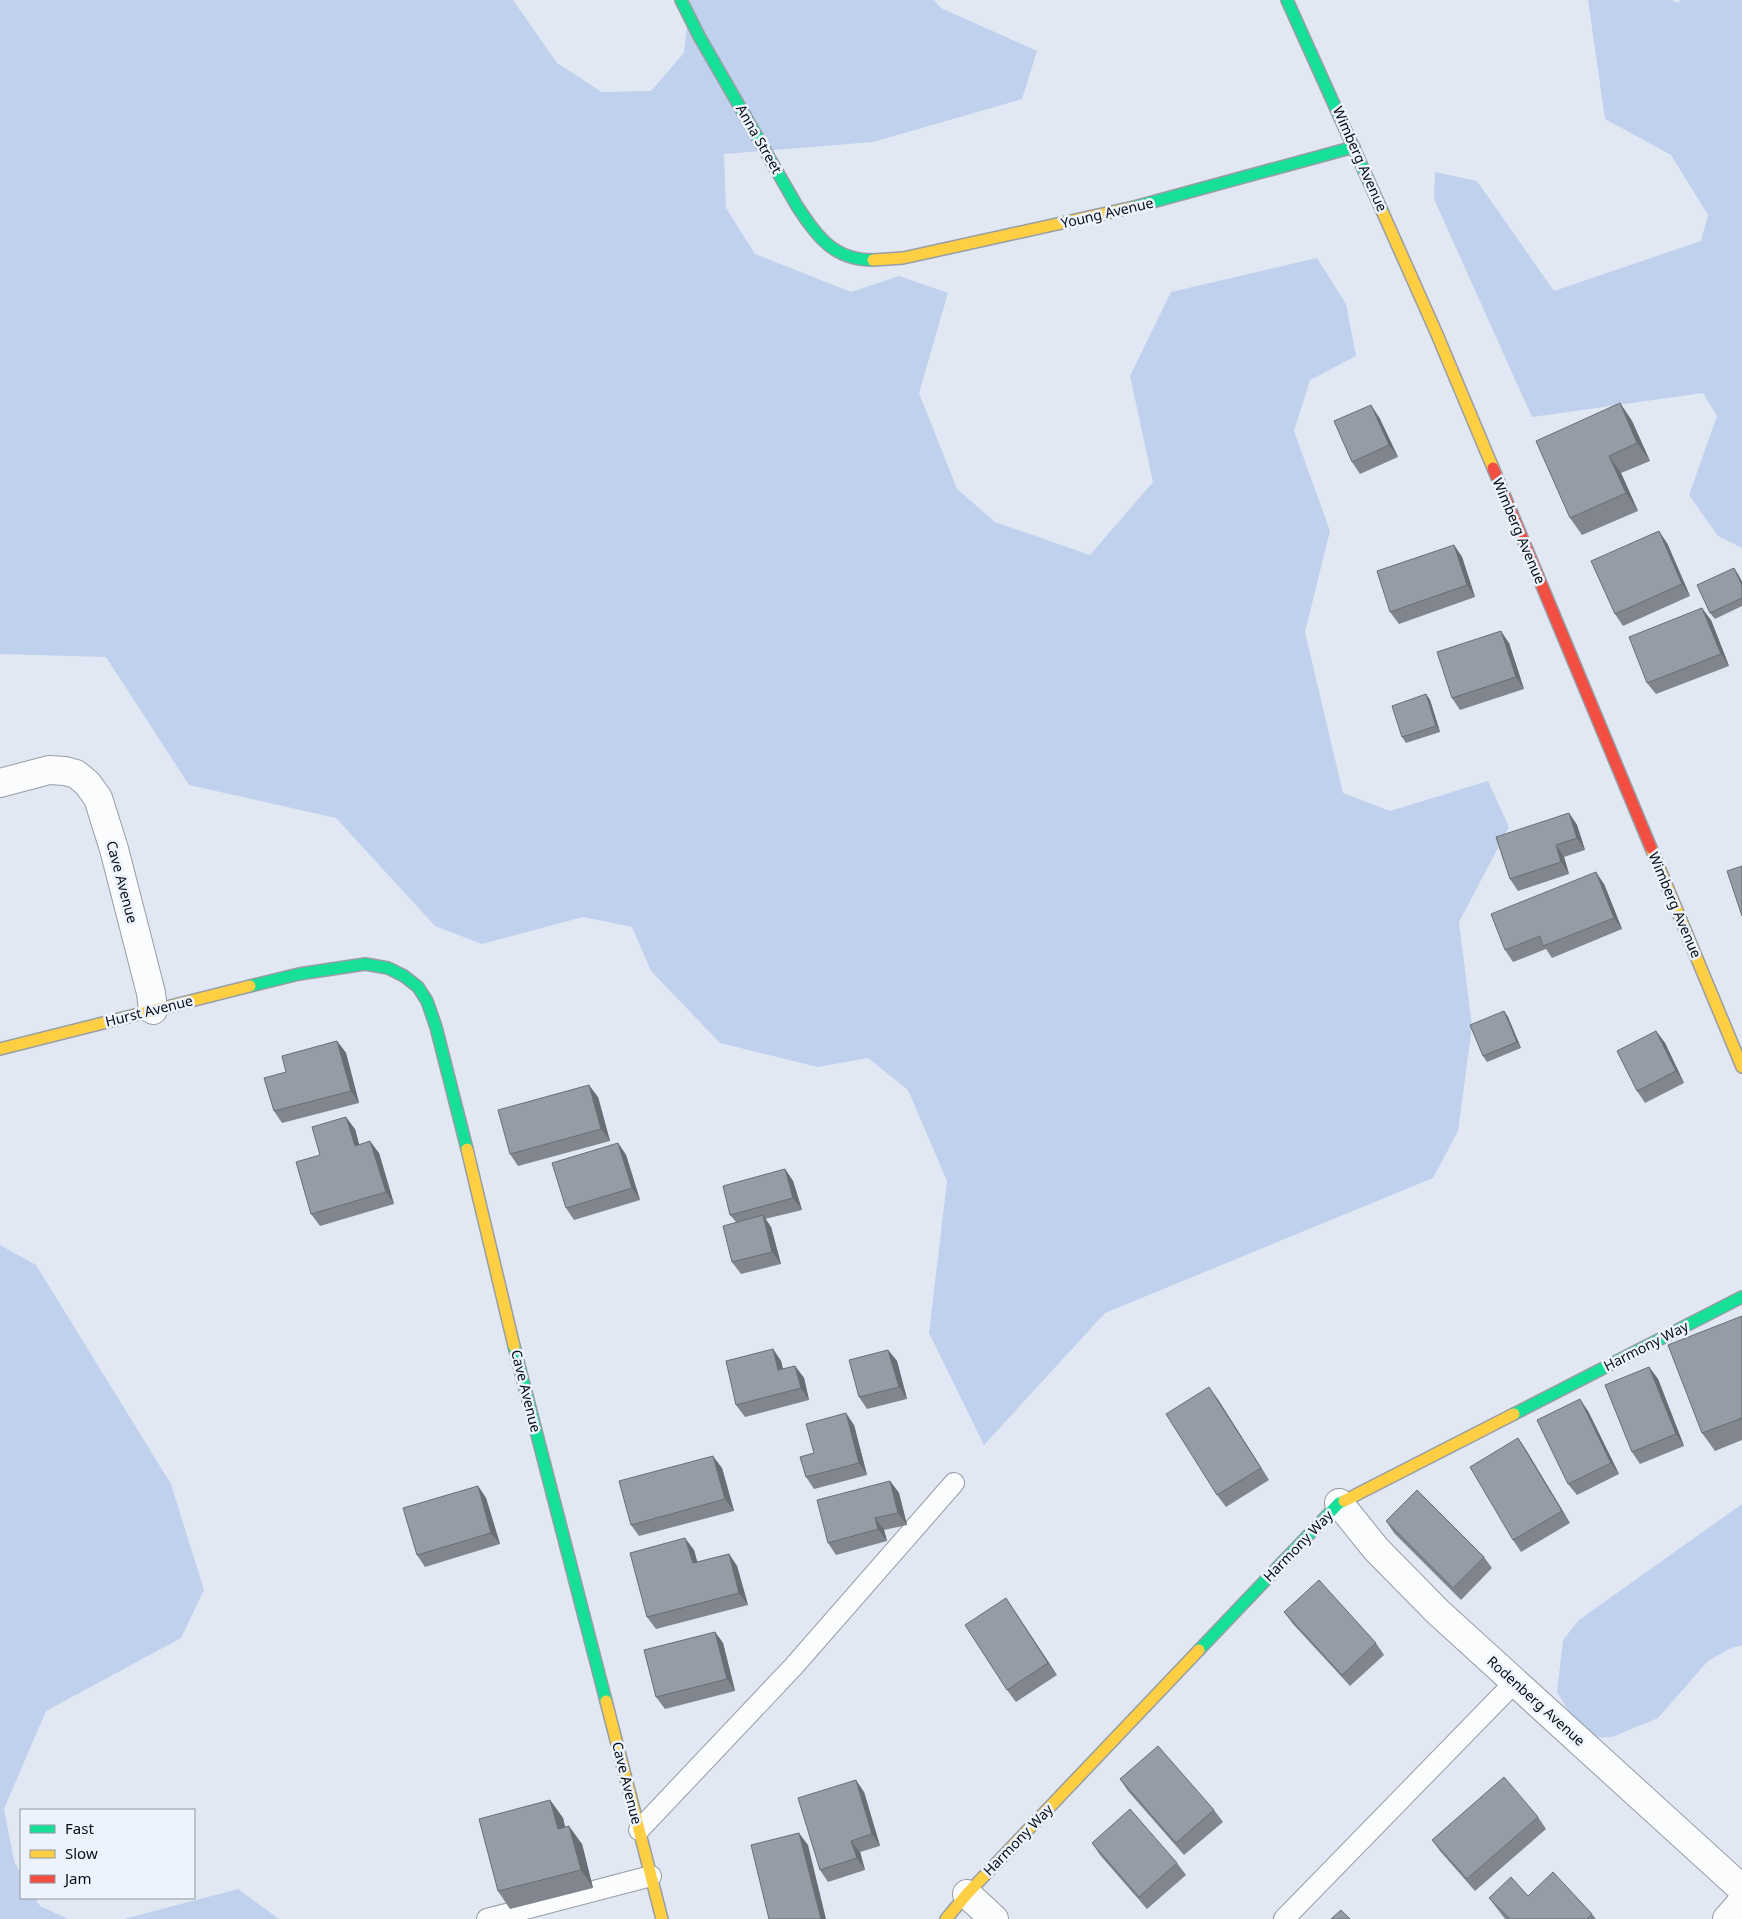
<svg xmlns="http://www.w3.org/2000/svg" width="1742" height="1919" viewBox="0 0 1742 1919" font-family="'Noto Sans',sans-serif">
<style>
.green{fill:#bfd1ec}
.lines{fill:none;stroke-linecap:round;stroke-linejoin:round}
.lane-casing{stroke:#979da5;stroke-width:22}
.street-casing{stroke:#979da5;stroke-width:30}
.fast-casing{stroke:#979da5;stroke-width:14}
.slow-casing{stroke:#979da5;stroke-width:14}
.jam-casing{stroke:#979da5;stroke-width:14}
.lane{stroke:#fafcfd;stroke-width:20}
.street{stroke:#fafcfd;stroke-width:28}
.fast{stroke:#16e098;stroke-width:11}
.slow{stroke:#ffcf43;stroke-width:11}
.jam{stroke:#f24e42;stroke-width:11}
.wall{fill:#81868e}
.shaded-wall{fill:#696d74}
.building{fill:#969ca5;stroke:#696d74}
.labels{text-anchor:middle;stroke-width:5;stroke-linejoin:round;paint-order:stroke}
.street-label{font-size:14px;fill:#070c13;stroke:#edf3fd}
</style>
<rect width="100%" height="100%" fill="#e1e8f3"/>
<g class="green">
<path d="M0,0H513L557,63L602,92L651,91L684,53L690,0H934L941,8L1037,51L1022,99L873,142L724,154L726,208L755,254L851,292L899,276L948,293L919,393L957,489L995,522L1090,555L1153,482L1130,376L1171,292L1317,258L1346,304L1356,356L1310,380L1294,431L1330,531L1305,632L1343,793L1390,811L1488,781L1509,827L1459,922L1472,1026L1458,1131L1433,1178L1105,1313L984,1445L929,1333L947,1181L908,1090L868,1058L818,1067L720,1043L651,971L632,927L583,917L482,944L435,926L336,818L189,785L106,657L0,654Z"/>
<path d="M1588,0H1672L1678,3L1680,0H1742V548L1718,536L1689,495L1717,416L1703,393L1532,417L1434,199L1435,172L1477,181L1554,291L1701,241L1708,215L1671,155L1605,119Z"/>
<path d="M0,1245L36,1265L171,1484L204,1590L181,1638L46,1711L4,1809L14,1861L21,1874V1898H35L40,1906L68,1919H0Z"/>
<path d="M1742,1504V1645L1729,1649L1708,1661L1658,1718L1612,1737L1585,1738L1557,1692L1563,1640L1579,1620Z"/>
<path d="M238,1889L279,1919H124Z"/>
</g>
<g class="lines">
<g class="lane-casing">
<g id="lane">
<path d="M639,1830L794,1666L954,1483"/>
<path d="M487,1919L651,1876"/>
<path d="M1284,1919L1515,1682"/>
</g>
</g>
<g class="street-casing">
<g id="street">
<path d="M0,783L49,770L65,771L76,774L87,783L98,798L114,849L151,993L153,1010"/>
<path d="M1339,1503L1376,1549L1438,1612L1742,1889"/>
<path d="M967,1894L994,1919"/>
<path d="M1727,1919L1742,1902"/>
</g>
</g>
<g class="fast-casing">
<g id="fast">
<path d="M681,0L699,36L797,206C817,236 833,260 873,260"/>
<path d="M1287,0L1383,213"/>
<path d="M1134,207L1354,147"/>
<path d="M250,986L299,974L365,964L388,968L404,976L418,987L427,1001L436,1027L467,1149"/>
<path d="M514,1346L606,1701"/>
<path d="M1514,1414L1742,1297"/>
<path d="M1199,1650L1339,1503L1344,1501"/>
</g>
</g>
<g class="slow-casing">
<g id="slow">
<path d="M1383,213L1436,332L1493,468"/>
<path d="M873,260L903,258L1134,207"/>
<path d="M1651,848L1742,1067"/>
<path d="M0,1049L250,986"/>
<path d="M467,1149L514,1346"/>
<path d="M1344,1501L1514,1414"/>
<path d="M606,1701L662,1919"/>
<path d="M946,1919L967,1894L1199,1650"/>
</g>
</g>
<g class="jam-casing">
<path id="jam" d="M1493,468L1651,848"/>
</g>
<use href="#lane" class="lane"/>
<use href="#street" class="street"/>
<use href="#fast" class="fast"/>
<use href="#slow" class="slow"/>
<use href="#jam" class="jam"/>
</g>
<g class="wall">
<path d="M1620,403L1632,421L1650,461L1621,473L1638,511L1582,535L1570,518Z"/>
<path d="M1379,417L1398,457L1360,474L1352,462Z"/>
<path d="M1667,543L1690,596L1623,626L1615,614Z"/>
<path d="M1454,545L1462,557L1475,597L1399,624L1390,612Z"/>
<path d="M1738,574L1742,582V606L1715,619L1710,613Z"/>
<path d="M1711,620L1729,666L1656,694L1647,683Z"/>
<path d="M1509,643L1524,689L1460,710L1452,698Z"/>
<path d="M1426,694L1430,700L1440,732L1406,743L1402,737Z"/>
<path d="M1569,813L1577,825L1585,850L1564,857L1569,874L1518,891L1510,879Z"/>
<path d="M1604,884L1622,929L1552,958L1546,949L1513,962L1505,950Z"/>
<path d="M1504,1011L1508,1017L1521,1048L1487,1062L1483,1056Z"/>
<path d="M1656,1031L1665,1043L1684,1083L1645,1103L1637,1091Z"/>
<path d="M337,1041L346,1053L359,1103L282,1123L274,1111L286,1072Z"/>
<path d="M598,1097L610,1141L518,1166L510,1154Z"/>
<path d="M355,1129L359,1145L379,1153L394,1204L320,1226L311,1214L320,1155Z"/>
<path d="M618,1143L626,1155L640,1200L574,1220L566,1208Z"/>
<path d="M785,1169L793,1181L802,1210L765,1219L771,1227L781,1264L741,1274L732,1262L736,1222L730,1215Z"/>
<path d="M1742,1316V1440L1715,1451L1702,1433Z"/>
<path d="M773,1349L781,1361L783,1369L795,1366L804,1378L809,1400L745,1417L736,1405Z"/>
<path d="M888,1350L897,1361L907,1399L867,1409L859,1397Z"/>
<path d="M1649,1367L1658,1379L1684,1446L1640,1464L1632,1452Z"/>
<path d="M1217,1398L1269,1480L1226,1507L1217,1495Z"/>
<path d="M1588,1411L1619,1474L1577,1495L1568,1484Z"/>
<path d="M854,1425L867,1475L814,1489L806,1477L814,1453Z"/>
<path d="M1518,1438L1526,1450L1570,1523L1521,1552L1513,1540Z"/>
<path d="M722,1468L734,1511L639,1536L631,1525Z"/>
<path d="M890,1481L899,1493L907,1525L884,1530L887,1541L836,1555L828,1543Z"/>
<path d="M478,1486L486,1498L500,1544L425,1567L417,1555Z"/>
<path d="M1386,1521L1484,1557L1492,1568L1461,1600L1394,1533Z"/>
<path d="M694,1550L697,1562L729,1554L737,1566L748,1605L656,1629L647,1617Z"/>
<path d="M1014,1610L1057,1675L1016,1702L1007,1690Z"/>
<path d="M1284,1612L1376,1643L1384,1655L1350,1686L1293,1624Z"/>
<path d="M715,1632L723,1643L735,1691L665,1709L656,1697Z"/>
<path d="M1120,1779L1214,1810L1223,1822L1184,1855L1128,1791Z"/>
<path d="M864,1792L880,1846L860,1852L865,1870L828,1882L820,1870Z"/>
<path d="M550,1800L563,1818L565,1827L582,1844L593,1888L510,1909L498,1891Z"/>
<path d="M1538,1817L1546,1829L1475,1891L1440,1851L1432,1840Z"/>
<path d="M1092,1843L1177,1863L1186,1875L1147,1909L1100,1855Z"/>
<path d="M1489,1898L1592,1914L1596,1919H1505Z"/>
</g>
<g class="shaded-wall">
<path d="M1620,403L1632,421L1650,461L1637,443Z"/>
<path d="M1371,405L1379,417L1398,457L1389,445Z"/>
<path d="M1609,456L1621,473L1638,511L1626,493Z"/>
<path d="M1659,531L1667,543L1690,596L1682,584Z"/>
<path d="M1454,545L1462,557L1475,597L1467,585Z"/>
<path d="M1734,568L1738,574L1742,582V585Z"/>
<path d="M1702,608L1711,620L1729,666L1721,654Z"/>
<path d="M1501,631L1509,643L1524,689L1516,677Z"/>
<path d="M1426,694L1430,700L1440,732L1436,726Z"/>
<path d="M1569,813L1577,825L1585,850L1577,838Z"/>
<path d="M1556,845L1564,857L1569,874L1561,862Z"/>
<path d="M1596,872L1604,884L1622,929L1614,918Z"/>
<path d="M1504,1011L1508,1017L1521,1048L1517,1042Z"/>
<path d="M1656,1031L1665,1043L1684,1083L1676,1071Z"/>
<path d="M337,1041L346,1053L359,1103L351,1091Z"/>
<path d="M589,1085L598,1097L610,1141L601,1129Z"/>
<path d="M346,1117L355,1129L363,1158L355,1146Z"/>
<path d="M370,1141L379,1153L394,1204L386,1192Z"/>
<path d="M618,1143L626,1155L640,1200L632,1188Z"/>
<path d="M785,1169L793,1181L802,1210L793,1198Z"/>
<path d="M763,1215L771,1227L781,1264L772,1252Z"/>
<path d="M773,1349L781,1361L786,1382L778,1370Z"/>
<path d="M888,1350L897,1361L907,1399L899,1387Z"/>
<path d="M795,1366L804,1378L809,1400L801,1388Z"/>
<path d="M1649,1367L1658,1379L1684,1446L1676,1434Z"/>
<path d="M1209,1387L1217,1398L1269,1480L1261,1468Z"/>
<path d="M1580,1399L1588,1411L1619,1474L1611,1463Z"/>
<path d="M846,1413L854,1425L867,1475L859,1463Z"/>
<path d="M1518,1438L1526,1450L1570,1523L1562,1511Z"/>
<path d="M713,1456L722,1468L734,1511L725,1499Z"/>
<path d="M890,1481L899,1493L907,1525L898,1513Z"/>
<path d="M478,1486L486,1498L500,1544L491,1533Z"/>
<path d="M875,1518L884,1530L887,1541L878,1529Z"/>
<path d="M685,1538L694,1550L701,1575L693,1563Z"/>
<path d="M729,1554L737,1566L748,1605L739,1593Z"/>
<path d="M1006,1598L1014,1610L1057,1675L1048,1663Z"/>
<path d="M715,1632L723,1643L735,1691L727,1679Z"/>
<path d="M856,1780L864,1792L880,1846L872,1834Z"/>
<path d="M550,1800L563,1818L570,1847L558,1829Z"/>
<path d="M569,1826L582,1844L593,1888L581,1870Z"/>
<path d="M799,1833L808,1845L826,1919H821Z"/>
<path d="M851,1841L860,1852L865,1870L857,1858Z"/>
</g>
<g class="building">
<path d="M1620,403L1637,443L1609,456L1626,493L1570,518L1536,441Z"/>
<path d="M1371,405L1389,445L1352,462L1334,421Z"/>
<path d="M1659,531L1682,584L1615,614L1591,561Z"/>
<path d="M1454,545L1467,585L1390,612L1377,571Z"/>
<path d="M1734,568L1742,585V598L1710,613L1697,585Z"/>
<path d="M1702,608L1721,654L1647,683L1629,637Z"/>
<path d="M1501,631L1516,677L1452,698L1437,652Z"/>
<path d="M1426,694L1436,726L1402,737L1392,706Z"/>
<path d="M1569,813L1577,838L1556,845L1561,862L1510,879L1496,837Z"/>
<path d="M1742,866V916L1727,871Z"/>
<path d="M1596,872L1614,918L1543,946L1540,936L1505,950L1491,914Z"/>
<path d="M1504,1011L1517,1042L1483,1056L1470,1025Z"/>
<path d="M1656,1031L1676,1071L1637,1091L1617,1051Z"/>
<path d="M337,1041L351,1091L274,1111L264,1078L286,1072L282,1056Z"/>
<path d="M589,1085L601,1129L510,1154L498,1110Z"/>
<path d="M346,1117L355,1146L370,1141L386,1192L311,1214L296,1162L320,1155L312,1127Z"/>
<path d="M618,1143L632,1188L566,1208L552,1163Z"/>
<path d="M785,1169L793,1198L730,1215L723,1186Z"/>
<path d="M763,1215L772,1252L732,1262L723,1226Z"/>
<path d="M1742,1316V1418L1702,1433L1668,1345Z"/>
<path d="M773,1349L778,1370L795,1366L801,1388L736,1405L726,1361Z"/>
<path d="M888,1350L899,1387L859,1397L849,1360Z"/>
<path d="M1649,1367L1676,1434L1632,1452L1605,1385Z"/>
<path d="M1209,1387L1261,1468L1217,1495L1166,1414Z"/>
<path d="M1580,1399L1611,1463L1568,1484L1537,1420Z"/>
<path d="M846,1413L859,1463L806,1477L800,1457L814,1453L806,1424Z"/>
<path d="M1518,1438L1562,1511L1513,1540L1470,1467Z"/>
<path d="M713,1456L725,1499L631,1525L619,1481Z"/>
<path d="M890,1481L898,1513L875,1518L878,1529L828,1543L817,1500Z"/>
<path d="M478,1486L491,1533L417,1555L403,1508Z"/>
<path d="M1417,1490L1484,1557L1453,1588L1386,1521Z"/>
<path d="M685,1538L693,1563L729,1554L739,1593L647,1617L630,1553Z"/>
<path d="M1319,1580L1376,1643L1342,1675L1284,1612Z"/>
<path d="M1006,1598L1048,1663L1007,1690L965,1625Z"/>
<path d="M715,1632L727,1679L656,1697L644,1650Z"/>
<path d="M1158,1746L1214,1810L1176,1843L1120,1779Z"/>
<path d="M1504,1777L1538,1817L1467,1879L1432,1840Z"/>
<path d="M856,1780L872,1834L851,1841L857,1858L820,1870L798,1798Z"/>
<path d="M550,1800L558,1829L569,1826L581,1870L498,1891L479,1819Z"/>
<path d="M1130,1809L1177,1863L1139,1897L1092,1843Z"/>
<path d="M799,1833L821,1919H769L751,1845Z"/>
<path d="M1553,1872L1592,1914L1587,1919H1508L1509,1918L1489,1898L1511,1877L1528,1896Z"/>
<path d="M1341,1910L1350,1919H1331Z"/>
</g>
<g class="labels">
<g class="street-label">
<text transform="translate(759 139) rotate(60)" y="5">Anna Street</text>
<text transform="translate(1360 159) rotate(66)" y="5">Wimberg Avenue</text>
<text transform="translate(1107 213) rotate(-13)" y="5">Young Avenue</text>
<text transform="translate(1519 531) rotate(67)" y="5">Wimberg Avenue</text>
<text transform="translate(122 882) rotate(75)" y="5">Cave Avenue</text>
<text transform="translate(1675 905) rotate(67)" y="5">Wimberg Avenue</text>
<text transform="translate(149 1011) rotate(-14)" y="5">Hurst Avenue</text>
<text transform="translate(1646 1346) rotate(-27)" y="5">Harmony Way</text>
<text transform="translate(526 1391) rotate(76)" y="5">Cave Avenue</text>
<text transform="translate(1298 1546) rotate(-46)" y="5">Harmony Way</text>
<text transform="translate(1536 1701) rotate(42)" y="5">Rodenberg Avenue</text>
<text transform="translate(627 1783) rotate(76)" y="5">Cave Avenue</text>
<text transform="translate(1018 1840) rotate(-46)" y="5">Harmony Way</text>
</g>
</g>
<rect x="20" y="1809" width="175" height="90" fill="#edf3fd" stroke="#91979f"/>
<rect x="30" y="1825" width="25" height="8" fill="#16e098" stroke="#91979f"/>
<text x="65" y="1834" font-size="15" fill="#070c13">Fast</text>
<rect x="30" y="1850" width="25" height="8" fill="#ffcf43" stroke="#91979f"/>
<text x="65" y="1859" font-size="15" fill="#070c13">Slow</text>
<rect x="30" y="1875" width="25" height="8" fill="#f24e42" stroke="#91979f"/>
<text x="65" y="1884" font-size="15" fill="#070c13">Jam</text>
</svg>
